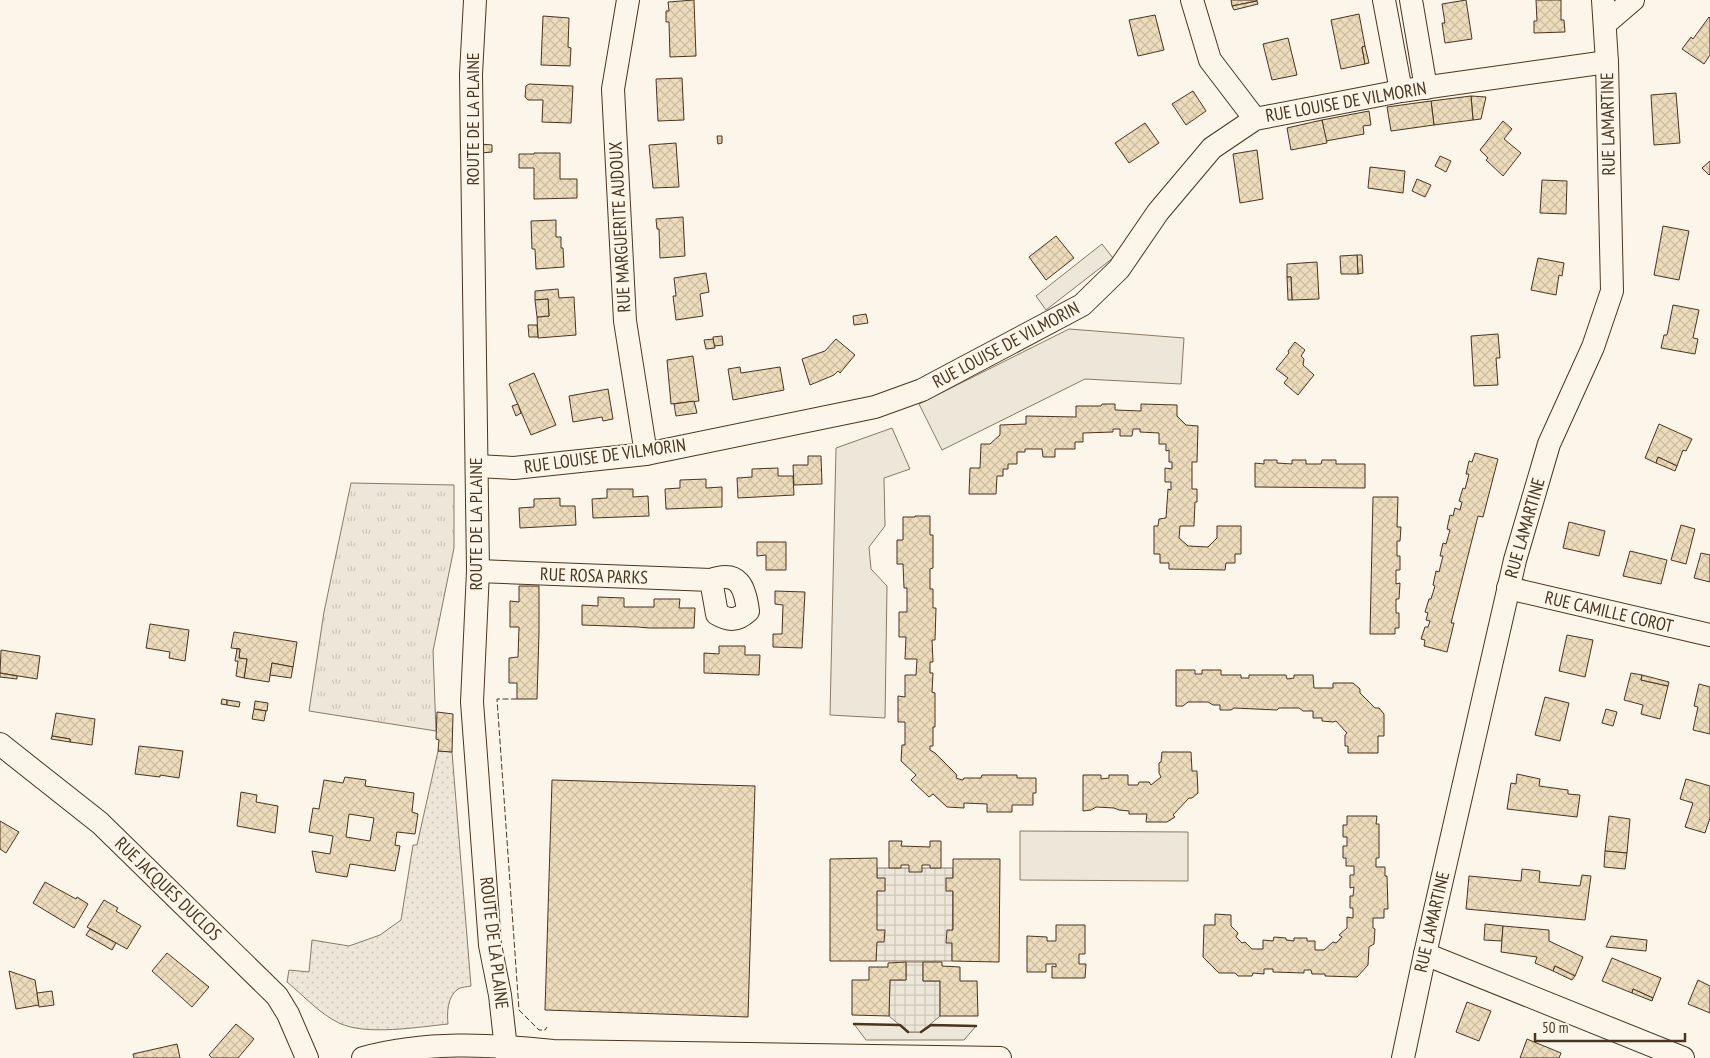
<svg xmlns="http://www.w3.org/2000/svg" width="1710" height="1058" viewBox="0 0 1710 1058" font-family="'PT Sans Narrow',sans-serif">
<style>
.grass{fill:url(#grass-tufts);stroke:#887966}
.park{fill:url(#park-dots);stroke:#887966}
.parking{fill:#ede7d9;stroke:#887966}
.plaza{fill:url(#plaza-grid);stroke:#887966}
.building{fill:url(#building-cross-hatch);stroke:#4a3520;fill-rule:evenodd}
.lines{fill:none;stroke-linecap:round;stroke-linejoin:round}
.minor-casing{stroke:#4a3520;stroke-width:24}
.minor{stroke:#fbf6e9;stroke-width:22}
.fence{stroke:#4a3520;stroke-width:1;stroke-dasharray:6 2.5;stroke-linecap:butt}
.wall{stroke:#4a3520;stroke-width:2.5}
.labels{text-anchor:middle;stroke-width:4;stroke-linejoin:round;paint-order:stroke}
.street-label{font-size:18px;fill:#4a3520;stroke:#fbf6e9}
</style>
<defs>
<pattern id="grass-tufts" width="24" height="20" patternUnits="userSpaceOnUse" patternTransform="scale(1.25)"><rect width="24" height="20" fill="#ede6d9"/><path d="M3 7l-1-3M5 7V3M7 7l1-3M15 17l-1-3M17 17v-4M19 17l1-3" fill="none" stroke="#cdc6ba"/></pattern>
<pattern id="park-dots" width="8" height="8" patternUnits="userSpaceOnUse" patternTransform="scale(1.25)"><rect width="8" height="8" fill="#ede6d9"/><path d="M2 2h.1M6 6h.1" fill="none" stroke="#cdc6ba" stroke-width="1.8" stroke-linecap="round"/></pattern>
<pattern id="plaza-grid" width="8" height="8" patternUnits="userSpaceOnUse" patternTransform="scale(1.25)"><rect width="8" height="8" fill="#ede7d9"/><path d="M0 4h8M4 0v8" fill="none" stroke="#cdc7ba"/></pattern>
<pattern id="building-cross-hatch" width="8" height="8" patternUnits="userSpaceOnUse" patternTransform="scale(1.25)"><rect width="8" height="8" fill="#ecdcbc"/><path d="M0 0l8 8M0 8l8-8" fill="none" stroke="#ccbda1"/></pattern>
</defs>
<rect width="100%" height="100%" fill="#fbf6e9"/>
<path class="grass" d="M351,483L454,485V548L433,651L436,731L309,711L324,612Z"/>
<path class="park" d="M438,751L452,752L471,986C467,987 461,987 458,989C447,997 447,1013 448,1024C418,1027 366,1036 339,1023C320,1014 304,996 287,982L289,970L309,972L312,940L349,946L380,935L401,920L413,845H417Z"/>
<g class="parking">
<path d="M1102,244L1113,258L1046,310L1036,296Z"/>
<path d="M1069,329L1184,338L1181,384L1085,379L942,450L919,404Z"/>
<path d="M892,428L910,469L884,478L885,526L869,547L871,569L887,586L885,718L830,715L836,448Z"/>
<path d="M1020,831L1188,832V881L1020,880Z"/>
<path d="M854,1024L900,1025L908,1032H921L931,1025L976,1026L964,1040H866Z"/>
</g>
<g class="plaza">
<path d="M877,868H953L952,961H876Z"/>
<path d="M906,962H923V981H940V1016L921,1032H908L889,1016L890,980H906Z"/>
</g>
<g class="building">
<path d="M694,0L696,56L670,57L669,22H666V11H669L668,2Z"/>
<path d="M1231,0H1257V1L1232,6Z"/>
<path d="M1466,0L1472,39L1445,43L1442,23H1445L1442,4Z"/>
<path d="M1536,0H1561V20H1564L1565,32L1534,33V21H1537Z"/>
<path d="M1257,1L1258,4L1234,10L1232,6Z"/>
<path d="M1359,14L1365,46L1362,47L1365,64L1341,69L1331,20Z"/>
<path d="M1155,15L1164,50L1138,56L1129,20Z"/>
<path d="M543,16L569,18L568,47L571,48L570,66L541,65Z"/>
<path d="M1709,17L1710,18V55L1704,64L1682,49L1691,37L1693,39Z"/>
<path d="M1288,38L1297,75L1272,80L1263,44Z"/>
<path d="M1365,46L1369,63L1365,64L1362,47Z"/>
<path d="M682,78L684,120L658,121L656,79Z"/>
<path d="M529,84L573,86L571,123L542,122L543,100H528L525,97L526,86Z"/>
<path d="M1193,91L1206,111L1186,125L1172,104Z"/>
<path d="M1676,93L1680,143L1654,145L1651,95Z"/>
<path d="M1471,96L1486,97L1481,119L1473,120Z"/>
<path d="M1471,96L1473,120L1434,125L1431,101Z"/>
<path d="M1431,101L1434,125L1391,131L1387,107Z"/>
<path d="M1369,111L1371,125L1363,126L1364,134L1326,141L1322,120Z"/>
<path d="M1322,120L1327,143L1291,150L1287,128Z"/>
<path d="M1503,121L1512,129L1504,139L1521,153L1503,176L1486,160L1488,158L1480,150Z"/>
<path d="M1145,123L1159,143L1129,163L1115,143Z"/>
<path d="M717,136H722V143L718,144Z"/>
<path d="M676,143L679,187L653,188L649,145Z"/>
<path d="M481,144L492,145V152L481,153Z"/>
<path d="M1257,150L1263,199L1240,203L1233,154Z"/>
<path d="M534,153H560V179H577V198L534,199V168H519V154H534Z"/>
<path d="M1440,156L1451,161L1446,172L1435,166Z"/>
<path d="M1710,161V174L1709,175L1702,168Z"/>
<path d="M1370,167L1405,171L1403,193L1368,188Z"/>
<path d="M1417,179L1431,185L1425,197L1412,191Z"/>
<path d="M1542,180L1567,181L1566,214L1540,213Z"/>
<path d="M683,217L685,256L660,258L659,229H657L656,219Z"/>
<path d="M556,220V237H561V248H563L564,267L536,269L535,249H532L531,221Z"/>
<path d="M1663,226L1689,231L1679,280L1654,275Z"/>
<path d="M1056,236L1074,258L1046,280L1029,257Z"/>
<path d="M1357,255H1362L1363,273L1358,274Z"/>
<path d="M1357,255L1358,274H1341L1340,256Z"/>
<path d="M1538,258L1564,263L1562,276L1559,275L1556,295L1531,290Z"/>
<path d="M1317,262L1319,299L1292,300L1291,277H1287V264Z"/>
<path d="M706,273L709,292L700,294L703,316L676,320L673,296H676L674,278Z"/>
<path d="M1287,277H1291L1292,300H1288Z"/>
<path d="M558,289L559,298L574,297L576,335L538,338L537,317L549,316L548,299L535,300V291Z"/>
<path d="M548,299L549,316L537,317L535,300Z"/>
<path d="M1673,305L1699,310L1693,338L1698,339L1695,354L1661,348L1664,335H1667Z"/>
<path d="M866,314L868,323L854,325L853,316Z"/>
<path d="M528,325H537L538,337H529Z"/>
<path d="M1498,334L1500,358H1496L1498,385L1474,386L1471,336Z"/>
<path d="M722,336L723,345L714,346L713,337Z"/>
<path d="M713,339L715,348L706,349L704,340Z"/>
<path d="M836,339L855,355L840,373L838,371L834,375L810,385L802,359L825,351Z"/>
<path d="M1295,342L1305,350L1301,356L1304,359L1303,365L1314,375L1298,395L1284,383L1288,378L1276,369L1289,353L1288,351Z"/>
<path d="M693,356L699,401L671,404L667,360Z"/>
<path d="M740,367L741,373L780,367L784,390L733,400L728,369Z"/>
<path d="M534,373L556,425L531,435L509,384Z"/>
<path d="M608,389L613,419L603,421L602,417L573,422L569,396Z"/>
<path d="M694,401L697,413L676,416L674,404Z"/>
<path d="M518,404L521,413L516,416L512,406Z"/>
<path d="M1102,404H1115V410L1141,411V404L1177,405V416L1186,425L1198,426L1197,462H1192V489H1197V502H1195L1194,526H1180L1179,538L1188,546L1208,547L1217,538V526H1241V554H1235V563H1226L1225,570L1169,569V563H1160V554H1154V526H1158L1159,519L1166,518L1168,489L1171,490V482H1165V468L1172,469V462H1169V450L1166,451V444H1159V433L1140,432V429H1133L1132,436H1120V429H1113V432L1083,433V442H1075V449H1055V457H1043L1042,449H1025V452H1017V464H1008V469H1003V476H997L996,494H969L970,468H980L981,444H990L1000,435V425L1026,424V416L1076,417V406H1101Z"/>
<path d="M1659,424L1692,439L1686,451L1683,450L1677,466L1658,457L1656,463L1645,458Z"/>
<path d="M1475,453L1498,459L1483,517L1478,516L1451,623H1454L1447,652L1424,646L1425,640L1421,639L1425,627H1428L1430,621L1426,620L1428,613L1425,612L1429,599H1431L1435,586L1433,585L1436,571L1439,572L1443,556H1440L1443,543L1446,544L1450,530L1447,529L1450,515L1453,516L1455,508L1460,510L1462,502L1459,501L1463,488L1465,489L1469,474H1466L1469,461L1472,462Z"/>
<path d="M808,456H821L822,484L794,485L793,465H808Z"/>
<path d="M1658,457L1677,466L1675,471L1656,463Z"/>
<path d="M1264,460H1277V463L1292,464V460H1306V464H1321L1322,460H1336V464H1365V488L1255,487V463L1264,464Z"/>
<path d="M778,468V476H793L794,495L738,498L737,478L752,477V469Z"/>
<path d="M706,479V488L722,487V507L666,509L665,489L680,488V480Z"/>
<path d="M607,489H633V497L648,496L649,516L593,518L592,499L607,498Z"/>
<path d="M1373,497H1398L1397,527H1401L1400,541H1397V556H1400V570H1396V584L1400,583L1399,599H1396V613H1399V628H1395V634H1370Z"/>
<path d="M560,498V506H575L576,525L520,528L519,508L534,507V499Z"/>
<path d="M915,516H930V535H933V568L930,569V589H933V608H936L935,640H932L933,662H930V673H933L932,692L935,693V727H933V746H930V750L935,753L957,775L956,778L959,779L963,780L964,778H981L982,775H1017V778H1036V793H1033V805H1012V812H987V804L964,803V808L947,807L933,794L929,797L911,780L916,775L901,761L902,745H905V722H898V696L905,697V675H916L917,659H905L906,637H899V612H907V588H904L903,564H897V540H903V517H915Z"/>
<path d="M1569,522L1605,531L1599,556L1563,548Z"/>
<path d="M1681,525L1695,529L1686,564L1671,560Z"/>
<path d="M757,542H786V570H766V555L757,556Z"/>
<path d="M1630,551L1667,560L1661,584L1623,576Z"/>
<path d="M1701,553L1710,555V582L1694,578Z"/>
<path d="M519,586H539V632L537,699H517V683H509V658L518,657L519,627H510V601L519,602Z"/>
<path d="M775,591L805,592L802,648L773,647V634H782L783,605L775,604Z"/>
<path d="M598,597L624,598V607H654V599H680L679,608H695L694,628H649L638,627L582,625V605L598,606Z"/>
<path d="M150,624L189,630L185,661L169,658L170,652L146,648Z"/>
<path d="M234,632L297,642L293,667L272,663L269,682L244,678L247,659L239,658L240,649L231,648Z"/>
<path d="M1567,635L1593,640L1585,677L1559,671Z"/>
<path d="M719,646H745V655H760L759,675L704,673V653L719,654Z"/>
<path d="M237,649H240L239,658L247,659L244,678L236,676L238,661H235Z"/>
<path d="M1,650L40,656L37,679L0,673Z"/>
<path d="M272,663L293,667L291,678L270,675Z"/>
<path d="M1176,670H1195V674H1202V670H1221V675H1241V678H1249V675H1286L1287,679L1294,678V675H1313L1314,688H1333V683H1353L1360,689V693L1375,708H1379L1384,714V736H1378V753H1348V746H1345V735L1347,733L1336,721L1333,722L1322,721V718H1313V711H1303L1299,708H1279L1277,710L1234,708L1231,710H1220V705H1213L1208,702H1188L1183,706H1176Z"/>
<path d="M0,673L17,676V679L0,677Z"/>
<path d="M1631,673L1642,675L1641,680L1668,686L1660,719L1641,714L1643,705L1624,700Z"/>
<path d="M1642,675L1669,682L1668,686L1641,680Z"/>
<path d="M1699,684L1710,687V734L1693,730L1698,707L1694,706Z"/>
<path d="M1545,697L1569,703L1560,741L1535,735Z"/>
<path d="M222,699L227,700V705L221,704Z"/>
<path d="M227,700L240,702L239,707L227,705Z"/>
<path d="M255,701L268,703L267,711L254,709Z"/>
<path d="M254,709L266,711L264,721L252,719Z"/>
<path d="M1606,709L1617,712L1613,726L1602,723Z"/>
<path d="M437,712L453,714L452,752L438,751L439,740L436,739Z"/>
<path d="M56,713L95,719L92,745L70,742V739L52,736Z"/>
<path d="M52,736L70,739V742L51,739Z"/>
<path d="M139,746L183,751L179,778L160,775V777L135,774Z"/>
<path d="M1162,752H1191L1192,771H1197L1198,793L1192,798H1189L1173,815L1175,817L1167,822H1146L1147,814H1129V811L1119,810L1114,808L1096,807L1091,810L1083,811V775H1101V779L1109,778V775H1128V785H1138L1139,782H1149L1151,785L1161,777L1159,773V763L1161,762Z"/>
<path d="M1517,774L1540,779L1539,786L1568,790V794L1580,795L1577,817L1507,809L1511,783L1516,784Z"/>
<path d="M345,777L366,780L365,786L414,793L412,812L418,814L415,834L397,832L395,845L400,846L395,871L350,864L347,877L316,872L312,851L330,854L333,836L309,832L313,808L319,809L324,780L343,783ZM349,814L374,818L370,841L346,837Z"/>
<path d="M1686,779L1710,786V818L1705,833L1685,827L1693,803L1680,799Z"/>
<path d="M552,780L755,786L748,1017L545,1010Z"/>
<path d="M241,792L257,795L256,802L278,806L275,833L237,826Z"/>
<path d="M1347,816H1377L1376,824H1379V858H1376V867H1385V876H1387L1388,909H1384V918H1373V928L1375,929L1374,944L1369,947L1368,965L1357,977L1325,976V974H1312L1311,970H1304V973L1273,972V969H1264V974L1253,973L1252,976H1238L1235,973H1219L1203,957L1204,925H1215V914L1231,915V926L1238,933L1236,937L1242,943L1245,942L1252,949H1263V940L1273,941L1274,937L1286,938V940L1294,941V938H1307V941H1315V950H1324L1333,942L1336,943L1342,937L1339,935L1347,928V917L1353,918V908H1350V896H1353L1354,887L1350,888V875H1354V866H1346V858H1343V846H1347V837H1343V825H1347Z"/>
<path d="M1609,816L1630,819L1627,853L1605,851Z"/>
<path d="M0,821L19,832L6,853L0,849Z"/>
<path d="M889,841H902L901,846L930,847V841H941V868H930V865H922V872H909V865H901V868H889Z"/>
<path d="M1605,851L1627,853L1625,869L1604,867Z"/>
<path d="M877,858V878H885V891H877V930H885L884,942H877L876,961H830V859Z"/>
<path d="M953,859H1000L999,962L952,961V943H946L947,930H953V891H946V878H953Z"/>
<path d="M1522,869L1540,871L1539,882L1580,886L1582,875L1591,876L1585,920L1466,909L1469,876L1521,881Z"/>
<path d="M45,882L76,899L77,897L88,904L74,928L33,903Z"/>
<path d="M104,900L118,908L116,911L141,926L127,949L87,927Z"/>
<path d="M1485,924L1503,926L1502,941L1484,940Z"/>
<path d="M1056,925H1085V954H1079V964H1086L1085,978H1052V966L1056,967V964H1046V972H1027V936L1047,937V941H1056Z"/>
<path d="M1503,926L1549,930V941L1583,957L1575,976L1555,966L1553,971L1535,963L1537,957L1501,952Z"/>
<path d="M90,929L116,943L112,950L86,935Z"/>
<path d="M1611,936L1647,940L1646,951L1606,947Z"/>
<path d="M167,953L209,987L192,1007L152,971Z"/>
<path d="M1612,958L1661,978L1653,998L1633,989L1632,993L1602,981Z"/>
<path d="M906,962V980H890L889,1016L852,1015V980H869V967H888V963Z"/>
<path d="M923,962H942V966L960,967V981H977L978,1016H940V981H923Z"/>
<path d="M1555,966L1575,976L1572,980L1553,971Z"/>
<path d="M9,971L35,980L39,1005L16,1009Z"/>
<path d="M1698,980L1710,986V1013L1688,1004Z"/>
<path d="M1633,989L1653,998L1652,1001L1632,993Z"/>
<path d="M52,991L54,1005L39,1007L37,993Z"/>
<path d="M1467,1002L1491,1011L1479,1041L1456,1032Z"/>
<path d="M236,1024L254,1039L238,1058H212L209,1055Z"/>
<path d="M1527,1039L1561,1053L1559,1058H1520Z"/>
<path d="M177,1044L180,1058H134L133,1054Z"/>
</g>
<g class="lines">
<g class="minor-casing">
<g id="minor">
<path d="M475,0L471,74L478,571L472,702L490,945L500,995L507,1058"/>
<path d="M628,0L613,89L625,321L646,454"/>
<path d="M1192,0L1210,60L1255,119"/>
<path d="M1384,0L1401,91"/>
<path d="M1411,0L1426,88"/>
<path d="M1605,24L1633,0"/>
<path d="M477,466L514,468L646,454L875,407L922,390L1082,305L1119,269L1158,212L1212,148L1255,119L1401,91L1607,62"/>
<path d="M478,571L711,580C739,570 745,587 748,611C737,621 729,621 717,614L711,580"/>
<path d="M1508,588L1710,635"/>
<path d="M0,744L100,823L277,996L288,1014L307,1058"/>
<path d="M1425,954L1683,1058"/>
<path d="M363,1058C425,1041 489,1044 553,1051L1000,1058"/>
<path d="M1403,1058L1425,954L1515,560L1549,444L1593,347L1612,291L1607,62L1603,0"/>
</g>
</g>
<use href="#minor" class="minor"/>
<path class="fence" d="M517,699H497L519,1010L539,1030H545L547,1027"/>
<g class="wall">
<path d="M854,1024L900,1025L908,1032"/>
<path d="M921,1032L931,1025L976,1026"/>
</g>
</g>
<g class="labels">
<g class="street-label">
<text transform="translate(1346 102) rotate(-10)" y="6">RUE LOUISE DE VILMORIN</text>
<text transform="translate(473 119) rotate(-90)" y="6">ROUTE DE LA PLAINE</text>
<text transform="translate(1608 124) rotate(-91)" y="6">RUE LAMARTINE</text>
<text transform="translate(620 227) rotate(-93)" y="6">RUE MARGUERITE AUDOUX</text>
<text transform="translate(1006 345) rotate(-28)" y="6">RUE LOUISE DE VILMORIN</text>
<text transform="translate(605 456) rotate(-8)" y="6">RUE LOUISE DE VILMORIN</text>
<text transform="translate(476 524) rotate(-90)" y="6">ROUTE DE LA PLAINE</text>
<text transform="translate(1525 528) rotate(-74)" y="6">RUE LAMARTINE</text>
<text transform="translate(594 576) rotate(2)" y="6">RUE ROSA PARKS</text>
<text transform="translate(1609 612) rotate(13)" y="6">RUE CAMILLE COROT</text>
<text transform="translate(168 889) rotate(44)" y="6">RUE JACQUES DUCLOS</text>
<text transform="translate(1432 922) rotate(-77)" y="6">RUE LAMARTINE</text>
<text transform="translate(494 943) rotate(83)" y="6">ROUTE DE LA PLAINE</text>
</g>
</g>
<path d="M1535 1033v8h150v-8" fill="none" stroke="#4a3520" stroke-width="2.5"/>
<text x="1542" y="1033" font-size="15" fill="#4a3520" stroke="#fbf6e9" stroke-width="4" paint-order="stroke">50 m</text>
</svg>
